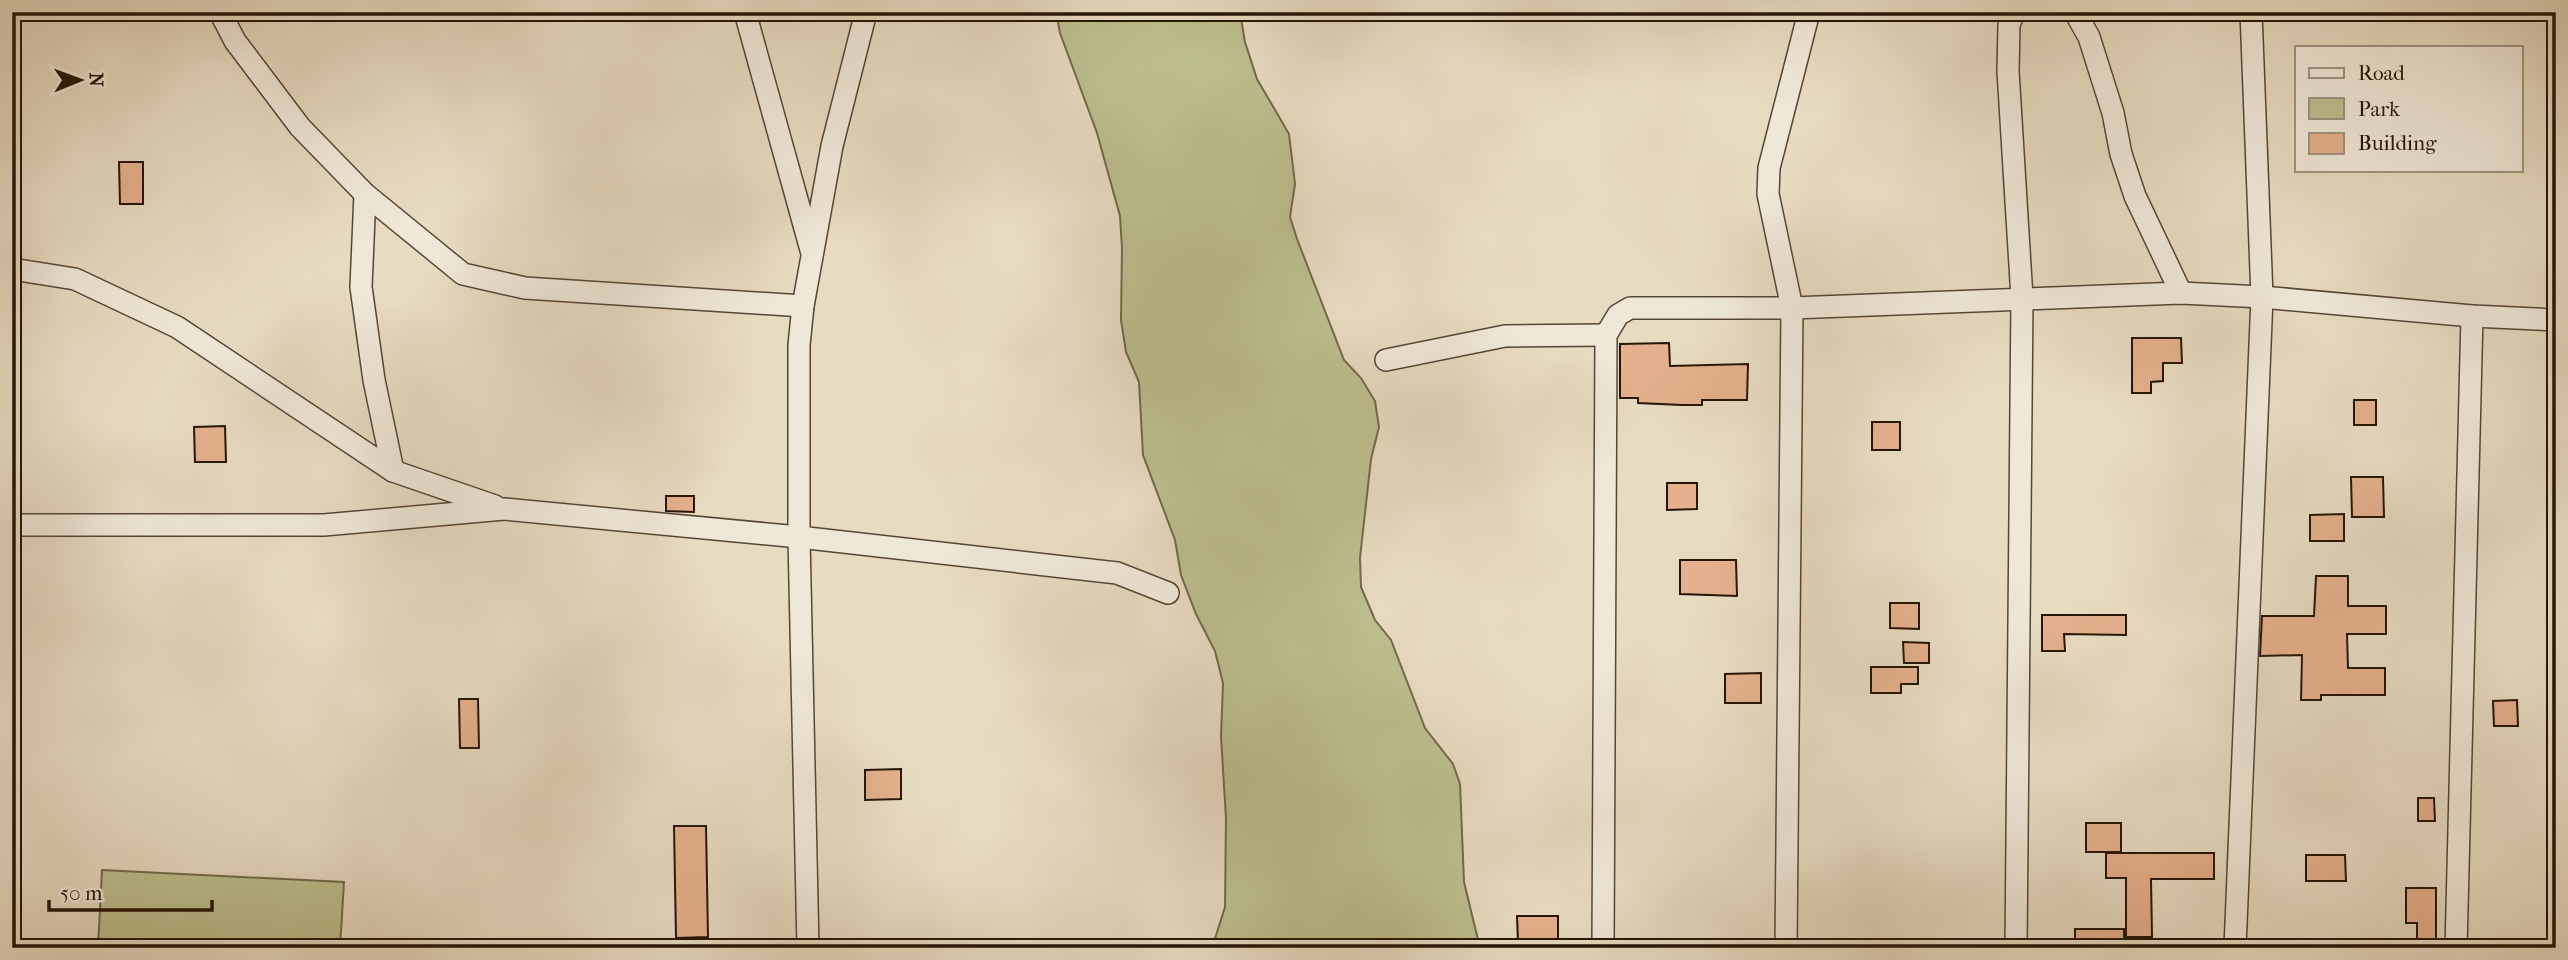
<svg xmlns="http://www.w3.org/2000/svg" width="2568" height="960" viewBox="0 0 2568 960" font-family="'IM FELL French Canon',serif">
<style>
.green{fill:#bdbe8e;stroke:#716a4a;stroke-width:2}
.building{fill:#e4b08d;stroke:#251506;stroke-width:2}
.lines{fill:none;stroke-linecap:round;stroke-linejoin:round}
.street-casing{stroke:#564635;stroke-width:24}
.street{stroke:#efe8d7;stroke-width:21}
</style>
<rect width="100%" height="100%" fill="#e7dbc1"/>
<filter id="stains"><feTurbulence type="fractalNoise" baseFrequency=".00286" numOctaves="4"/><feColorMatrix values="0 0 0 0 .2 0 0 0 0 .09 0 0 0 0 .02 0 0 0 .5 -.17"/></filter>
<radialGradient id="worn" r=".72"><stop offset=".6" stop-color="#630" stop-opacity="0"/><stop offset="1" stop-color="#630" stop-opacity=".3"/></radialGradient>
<g class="green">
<path d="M1056,12H1240L1245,42L1257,79L1289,134L1295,184L1290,217L1297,239L1344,360L1361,378L1375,401L1379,427L1371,459L1360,558L1361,587L1375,620L1391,640L1425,728L1453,764L1460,784L1464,882L1480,948H1212L1225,907L1226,818L1221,737L1223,683L1215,651L1196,614L1181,575L1175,540L1143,455L1139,382L1126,352L1121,320L1122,248L1120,216L1097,133L1060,33Z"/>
<path d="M102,870L344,882L340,948H98Z"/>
</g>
<g class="building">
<path d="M119,162H143V204H120Z"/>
<path d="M2132,338H2181L2182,363H2163V381L2151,382V393H2132Z"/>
<path d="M1669,343L1670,366L1748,364L1747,400H1702V405H1682L1638,403V398H1620V344Z"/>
<rect x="2354" y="400" width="22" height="25"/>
<rect x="1872" y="422" width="28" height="28"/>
<path d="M225,426L226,462H195L194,427Z"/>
<path d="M2351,477H2383L2384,517H2352Z"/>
<path d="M1667,483H1697V509L1667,510Z"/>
<path d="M666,496H694V512L666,511Z"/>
<path d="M2344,514V541H2310V515Z"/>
<path d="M1680,560H1736L1737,596L1680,594Z"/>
<path d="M2316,576H2348V606H2386V634H2347L2348,668H2385V695H2321V700H2301L2302,655L2260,656L2262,616H2314Z"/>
<path d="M1890,603H1919V629L1890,628Z"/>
<path d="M2042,615H2126V635L2064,634L2065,651H2042Z"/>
<path d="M1903,642L1929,643V663H1904Z"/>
<path d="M1871,667H1918V684H1901V693H1871Z"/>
<path d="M1761,673V703H1725V674Z"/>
<path d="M459,699H478L479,748H460Z"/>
<path d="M2517,700L2518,726H2494L2493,701Z"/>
<path d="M901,769V799L865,800V770Z"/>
<path d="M2418,798H2434L2435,821H2418Z"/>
<rect x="2086" y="823" width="35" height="29"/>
<path d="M674,826H706L708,937L676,938Z"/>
<path d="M2106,853H2214V879H2151L2152,937H2126V878H2106Z"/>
<path d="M2306,855H2345L2346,881H2306Z"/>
<path d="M2406,888H2436V943H2417V923H2406Z"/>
<path d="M1517,916H1558V942H1518Z"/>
<path d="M2075,929H2124V946L2075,947Z"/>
</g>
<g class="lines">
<g class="street-casing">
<g id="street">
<path d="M220,12L235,41L300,127L365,194L463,274L525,288L803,306"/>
<path d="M745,12L811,250"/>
<path d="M2014,12L2009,25L2008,71L2022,298L2016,948"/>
<path d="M2075,12L2089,37L2113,113L2121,154L2135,196L2181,293"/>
<path d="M365,194L361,287L374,380L393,471"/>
<path d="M12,269L75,279L177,327L393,471L495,506"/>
<path d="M1386,360L1505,336L1606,335"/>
<path d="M12,525H324L504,509L799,537L1117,573L1168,593"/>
<path d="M808,948L799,537V345L803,306L832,146L866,12"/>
<path d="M1603,948L1606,335L1618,315L1630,308H1792L2181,293L2262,297L2472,316L2556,320"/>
<path d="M1786,948L1792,308L1768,194L1769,168L1809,12"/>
<path d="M2235,948L2262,297L2251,12"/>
<path d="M2456,948L2472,316"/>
</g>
</g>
<use href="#street" class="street"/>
</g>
<rect width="2568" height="960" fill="none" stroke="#e7dbc1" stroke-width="42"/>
<rect x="14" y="14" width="2540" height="932" fill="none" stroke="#251506" stroke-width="3.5"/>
<rect x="21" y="21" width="2526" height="918" fill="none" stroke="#251506" stroke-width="2"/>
<rect x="2295" y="46" width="228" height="126" fill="#efe8d7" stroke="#9e9483" stroke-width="2"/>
<rect x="2309" y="68" width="35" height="10" fill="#efe8d7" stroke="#9e9483" stroke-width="2"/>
<text x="2358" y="80" font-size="21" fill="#251506">Road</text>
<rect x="2309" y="98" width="35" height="21" fill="#bdbe8e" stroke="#9e9483" stroke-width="2"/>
<text x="2358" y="116" font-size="21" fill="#251506">Park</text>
<rect x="2309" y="133" width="35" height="21" fill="#e4b08d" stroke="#9e9483" stroke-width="2"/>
<text x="2358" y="150" font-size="21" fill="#251506">Building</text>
<g transform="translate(80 80) rotate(89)" stroke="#efe8d7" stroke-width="5" paint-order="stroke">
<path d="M0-5L12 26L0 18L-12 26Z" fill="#251506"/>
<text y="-10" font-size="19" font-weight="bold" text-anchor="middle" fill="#251506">N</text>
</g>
<path d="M49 900v10h163v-10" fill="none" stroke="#251506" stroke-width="3.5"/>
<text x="60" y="900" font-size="21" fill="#251506" stroke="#efe8d7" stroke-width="5" paint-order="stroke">50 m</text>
<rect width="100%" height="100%" filter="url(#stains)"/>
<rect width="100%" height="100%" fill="url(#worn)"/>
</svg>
